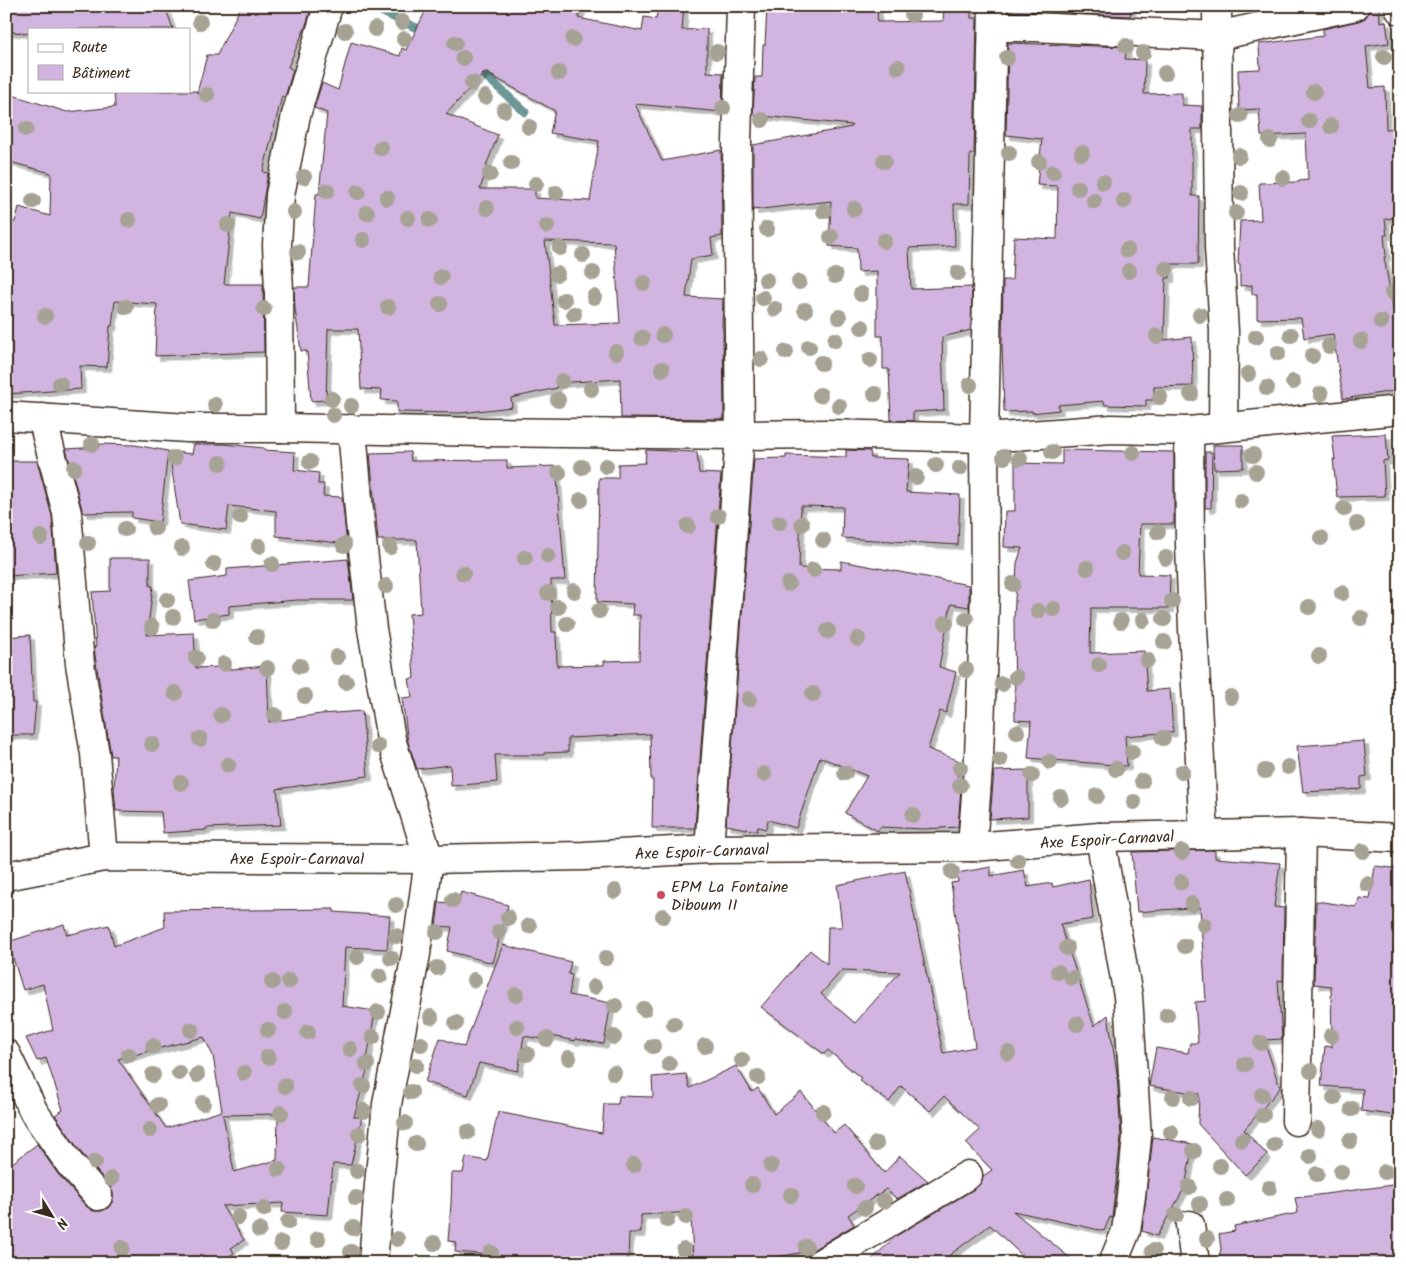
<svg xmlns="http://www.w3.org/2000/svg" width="1406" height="1269" viewBox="0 0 1406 1269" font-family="Kalam,sans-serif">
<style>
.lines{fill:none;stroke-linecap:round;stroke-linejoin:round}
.stream{stroke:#6c9795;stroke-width:9}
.building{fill:#d2b4e1;stroke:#3b2a1e;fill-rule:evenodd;filter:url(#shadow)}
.minor-casing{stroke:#3b2a1e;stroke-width:31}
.tertiary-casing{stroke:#3b2a1e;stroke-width:31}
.secondary-casing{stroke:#3b2a1e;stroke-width:31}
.minor{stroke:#fff;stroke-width:28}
.tertiary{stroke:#fff;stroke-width:28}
.secondary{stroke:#fff;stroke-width:28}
.tree{fill:#a6a394}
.poi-dot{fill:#d1495b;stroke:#fff;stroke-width:2}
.labels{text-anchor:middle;stroke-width:4;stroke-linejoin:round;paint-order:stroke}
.street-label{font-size:16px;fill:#3b2a1e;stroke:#fff}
.poi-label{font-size:16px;fill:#3b2a1e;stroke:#fff;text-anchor:start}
</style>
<defs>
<filter id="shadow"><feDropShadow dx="4.5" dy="4.5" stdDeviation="0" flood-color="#0004"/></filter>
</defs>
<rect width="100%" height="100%" fill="#fff"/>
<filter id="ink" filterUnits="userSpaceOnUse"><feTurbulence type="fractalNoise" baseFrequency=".02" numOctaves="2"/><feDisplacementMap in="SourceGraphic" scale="10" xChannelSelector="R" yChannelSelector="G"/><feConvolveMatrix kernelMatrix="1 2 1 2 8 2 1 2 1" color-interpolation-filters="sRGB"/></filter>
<g filter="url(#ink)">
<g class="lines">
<g class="stream">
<path d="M370,6L427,33"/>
<path d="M476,67L525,112"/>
</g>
</g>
<g class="building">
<path d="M6,6H165L173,29H29V34L6,31Z"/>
<path d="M241,6H312L305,28L288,67L293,70L285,97L282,96L263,172L268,173L260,219L232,213L224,284H263L264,352L155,356L157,304L115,301L112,326H110L107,367L80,366L81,389L6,394V335L10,334L6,291V238L11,222H15L19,207L50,216L51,173L6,161V93L67,112L115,107L114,91H196L197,93L207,55H217Z"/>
<path d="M428,6H582L578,18L642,31L644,17L656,19L658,6H684L682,30L707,29V72L723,73L722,112L635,104L662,161L721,150L722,236L711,238L713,255L691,259L686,297L723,299L722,327H723L724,419L621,418L620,379L556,383L557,388L511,398L512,407L461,413L397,412V401L381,400L382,390L361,389L358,329H328L326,400L311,401L307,351H301L295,309L294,287H309L316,194H319L327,113L314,108L322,83L338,90L351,42L400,56L402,48L406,50ZM485,72L555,111L550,133L599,141L590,201L535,198V189H480L488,166H486L498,135L446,114ZM545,241L614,243L620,323L555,325Z"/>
<path d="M767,6L878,8L877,22L943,21L944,6H971V18H977L974,154H970L969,204H954L955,246L909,248L911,289L972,287L971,330L942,337L944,410L913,412V421L891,420L889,369H883V336H877V271L858,272L857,248L829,246L831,201L753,210V145L852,127V125L753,115L755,77H762L763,45H765Z"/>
<path d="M1012,6H1132L1130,16L1012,11Z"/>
<path d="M1370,6H1379L1380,22L1386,21L1389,43L1366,46L1370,88L1385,87L1386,129L1400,128V217L1385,219L1387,235H1384L1386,256L1384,257L1397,330L1400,329V390L1343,399L1333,334L1304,338L1301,318L1257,319V294H1252V285L1240,286V265L1238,264L1240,221L1261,220L1259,183L1299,182V181L1308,180L1306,134L1261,136L1259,109L1239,110L1238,70L1260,69L1259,44L1323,36V29L1358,21L1365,18L1370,11Z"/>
<path d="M1008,43L1127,47L1125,59L1145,60L1144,94L1182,93V105L1202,106V129H1192V196H1199L1198,264H1170V278H1166L1164,340L1192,337L1193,386L1154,387V400H1146V406L1105,405L1104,401L1058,405L1059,410L1032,413V411L1004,412L1002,344L1003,280H1012L1014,237L1057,239L1058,186L1037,185L1042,139L1006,135Z"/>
<path d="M1386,434L1388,460L1383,461L1385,496L1337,497L1333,459L1335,460L1332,436Z"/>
<path d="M99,444L135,445L168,451L160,522L132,518V512L83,513L66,449L99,447Z"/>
<path d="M194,444H224L264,448V450L295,452L294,470L319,473L318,484H324L323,496L342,497L347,544L276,536V511L229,506L226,530L180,524L169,451L192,454Z"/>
<path d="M1213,445H1243V468L1214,469Z"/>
<path d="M646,450L697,452L699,473L721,474L695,828H652L653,780H651L650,734L568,738V752L544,753V755H495L497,782L451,786L450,765L417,769L408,742L402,698L412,697L409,679L414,678L409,614L421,613L417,540H378L370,453L410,452L411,461L507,460V468L556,466L565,580H551L552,632H556L557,666L604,665V661L639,660L640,615H632L633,604L597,602L599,478H618V464L645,463Z"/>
<path d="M846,450L870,451L871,458L909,459L906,492L960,495L958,545L842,538L843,507L801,506L799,568L841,569V561L969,585V607L951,604L939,667L956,672L946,713L940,711L928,749L960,761L957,776L962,775L958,827L923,829L880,827L878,831L845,813L867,776L820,757L796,828L768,820L766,829L758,827L757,831L726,825L754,459L786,458V455L846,457Z"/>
<path d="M1062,450L1174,452V524H1140L1138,574L1170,575L1169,608H1091L1090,653L1144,651L1147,691L1170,689L1173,732L1125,736L1127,766L1028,758L1031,721L1015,720L1014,619L1017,563L1022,548L1004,547L1005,511H1015V463L1062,464Z"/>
<path d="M1205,452H1212L1211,508H1205Z"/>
<path d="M6,461H37L52,516L56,573L6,576Z"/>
<path d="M110,558H150V586H153L147,635L194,633L196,668L220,667V670L267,666L269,722L321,714L362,711L368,776L277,789L281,825L206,828V830L163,833L161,812L116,811L114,789L116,756H111L96,662L94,647H96L92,592L110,591Z"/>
<path d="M348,559L353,600H297L229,606V614L194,619L189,581L227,576V569Z"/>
<path d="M30,635L33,702H36L33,735H6V637Z"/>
<path d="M1364,741L1367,776L1361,777V789L1303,792L1297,746Z"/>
<path d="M1028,770V817L990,819L994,771Z"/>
<path d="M1211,850L1215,851V858L1280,863L1274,907L1284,908L1283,981L1278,980L1282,1039L1264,1040L1280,1088L1244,1130L1267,1155L1245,1175L1198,1124L1199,1094L1149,1086L1156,1048L1188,1053L1190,1043H1198L1195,1002L1206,1001L1200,907L1137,912L1132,852Z"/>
<path d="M1375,866L1400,869V1116L1361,1111L1363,1089L1321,1086L1325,1046L1332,1047L1331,986L1314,984L1316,901L1357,907L1359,898L1370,899Z"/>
<path d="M991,867V876L1024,870L1028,887L1052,883L1053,887L1089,879L1093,919L1060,924L1094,1026L1108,1015L1117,1073L1121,1137L1112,1218L1110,1217L1104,1231L1013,1211L1076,1263H1030L990,1225L939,1263H868L896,1236L976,1188L981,1183L983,1176L992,1170L966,1143L980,1130L944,1096L930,1111L901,1086L889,1102L859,1080L861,1078L828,1050L824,1054L761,1007L810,950L827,964L828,927H842L837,885L905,871L943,1053L975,1047L951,883L958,882L957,873ZM842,970L900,972L855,1023L821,994Z"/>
<path d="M461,892L508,905L493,963L447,951L452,927L436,926L439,902L458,904Z"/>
<path d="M334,909V912L390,916L387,949L345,947L342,1006L375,1011L367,1059L370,1060L354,1117H362L351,1165L333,1164L328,1215L282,1212L283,1203L222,1206L244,1240L231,1248L234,1253L220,1263H6V1168L37,1144L58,1174L86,1206L93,1211H101L108,1208L113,1201V1193L110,1186L82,1154L55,1115L63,1110L46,1058L37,1061L26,1038L53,1030L43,984L23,990L8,942L64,924L67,935L109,925L114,946L165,927L164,911ZM204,1037L213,1056L222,1111L166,1128L118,1059ZM278,1114L277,1160L234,1172L223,1115Z"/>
<path d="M503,945L571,962L568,974L572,975L569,995L611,1003L604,1044L575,1039V1041L542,1034L541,1039L524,1036L518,1071L479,1063L468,1095L425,1082L440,1038L464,1047Z"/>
<path d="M736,1066L752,1092L758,1088L774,1114L801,1092L834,1133L844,1125L884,1173L900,1156L928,1181L897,1199L886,1189L848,1215L854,1225L811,1251L743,1263H693L691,1212L641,1215V1233H629L628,1263H502V1256L455,1252L456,1242L448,1241L451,1204L452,1173H463L466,1157L487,1161L498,1112L602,1133L604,1104H618L619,1096L653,1097L652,1077L686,1074L690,1088Z"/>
<path d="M1153,1137L1193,1144L1185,1187L1157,1236L1142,1231Z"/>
<path d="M1400,1184V1263H1217L1221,1249L1219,1234L1235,1231L1234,1226L1298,1213L1295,1198Z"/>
</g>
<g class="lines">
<g class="minor-casing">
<g id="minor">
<path d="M1217,6L1219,247L1224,332L1223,426"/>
<path d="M1399,6L1400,10"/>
<path d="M993,27H1033L1217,36L1355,6"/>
<path d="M42,418L67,513L80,664L95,754L104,857"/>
<path d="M280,428L279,291L277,245L280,195L296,115L328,6"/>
<path d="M352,429L360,523L372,629L391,739L429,859L416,954L387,1104L379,1184L373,1263"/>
<path d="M1189,431L1190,545L1193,629L1204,835"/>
<path d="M1100,837L1128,996L1137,1137L1131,1196L1126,1231L1113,1263"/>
<path d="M972,847L979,756L985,594L984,438L993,6"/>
<path d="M709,849L740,435L737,141L741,6"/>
<path d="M6,1054L34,1112L70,1164L98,1196"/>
<path d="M1296,1121L1301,833"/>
<path d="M1190,1225L1195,1263"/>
<path d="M821,1263L968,1175"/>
</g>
</g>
<g class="tertiary-casing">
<path id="tertiary" d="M6,876L104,857L429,859L584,856L709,849L972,847L1100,837L1204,835L1301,833L1400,838"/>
</g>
<g class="secondary-casing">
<path id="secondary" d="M6,416L187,428H280L485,432L740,435L826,434L984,438L1112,429L1189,431L1400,410"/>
</g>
<use href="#minor" class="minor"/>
<use href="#tertiary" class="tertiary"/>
<use href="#secondary" class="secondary"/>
</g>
<g class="tree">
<circle cx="912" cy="15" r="8"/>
<circle cx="200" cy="22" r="8"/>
<circle cx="402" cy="22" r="8"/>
<circle cx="375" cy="29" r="8"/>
<circle cx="345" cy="31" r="8"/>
<circle cx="404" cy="39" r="8"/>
<circle cx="573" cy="39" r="8"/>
<circle cx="455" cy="43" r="8"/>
<circle cx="1126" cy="46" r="8"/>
<circle cx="717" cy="52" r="8"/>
<circle cx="1143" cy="53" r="8"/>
<circle cx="1384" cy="57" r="8"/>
<circle cx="463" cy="58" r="8"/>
<circle cx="1007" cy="58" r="8"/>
<circle cx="898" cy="67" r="8"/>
<circle cx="559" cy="73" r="8"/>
<circle cx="1165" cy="73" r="8"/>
<circle cx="472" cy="83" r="8"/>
<circle cx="1314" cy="92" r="8"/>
<circle cx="207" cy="95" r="8"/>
<circle cx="485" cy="97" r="8"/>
<circle cx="723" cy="108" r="8"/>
<circle cx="504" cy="110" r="8"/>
<circle cx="1240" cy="116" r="8"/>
<circle cx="762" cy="120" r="8"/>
<circle cx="1309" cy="121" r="8"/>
<circle cx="1331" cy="126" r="8"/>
<circle cx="529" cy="127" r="8"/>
<circle cx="26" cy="129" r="8"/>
<circle cx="1270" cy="140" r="8"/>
<circle cx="381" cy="148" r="8"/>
<circle cx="1009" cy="153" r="8"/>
<circle cx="1082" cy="153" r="8"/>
<circle cx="1239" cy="156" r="8"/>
<circle cx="884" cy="161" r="8"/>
<circle cx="1039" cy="162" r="8"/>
<circle cx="511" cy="163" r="8"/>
<circle cx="1053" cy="172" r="8"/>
<circle cx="490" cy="174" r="8"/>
<circle cx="304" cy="177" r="8"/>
<circle cx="1283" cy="178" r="8"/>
<circle cx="1103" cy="182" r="8"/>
<circle cx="536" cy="184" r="8"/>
<circle cx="1078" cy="188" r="8"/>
<circle cx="327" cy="191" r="8"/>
<circle cx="358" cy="192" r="8"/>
<circle cx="556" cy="193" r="8"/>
<circle cx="1241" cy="193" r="8"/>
<circle cx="387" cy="198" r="8"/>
<circle cx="33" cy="201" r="8"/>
<circle cx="1094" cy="201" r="8"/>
<circle cx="1124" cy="201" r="8"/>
<circle cx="487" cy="208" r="8"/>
<circle cx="854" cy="209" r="8"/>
<circle cx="824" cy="211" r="8"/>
<circle cx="294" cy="212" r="8"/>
<circle cx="367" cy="213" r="8"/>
<circle cx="1236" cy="213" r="8"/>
<circle cx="408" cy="218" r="8"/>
<circle cx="129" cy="220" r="8"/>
<circle cx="430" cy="220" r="8"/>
<circle cx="228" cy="225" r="8"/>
<circle cx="547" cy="226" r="8"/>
<circle cx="767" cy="229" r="8"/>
<circle cx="831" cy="237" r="8"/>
<circle cx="363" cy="240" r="8"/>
<circle cx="884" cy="241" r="8"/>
<circle cx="560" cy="248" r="8"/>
<circle cx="1127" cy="250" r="8"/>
<circle cx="298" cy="252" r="8"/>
<circle cx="583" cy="255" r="8"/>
<circle cx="1166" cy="269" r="8"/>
<circle cx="1129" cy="271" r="8"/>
<circle cx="593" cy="273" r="8"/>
<circle cx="958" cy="273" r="8"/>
<circle cx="557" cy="274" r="8"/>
<circle cx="835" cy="276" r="8"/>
<circle cx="441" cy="277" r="8"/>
<circle cx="766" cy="280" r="8"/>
<circle cx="799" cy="282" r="8"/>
<circle cx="644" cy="283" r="8"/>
<circle cx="1392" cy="293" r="8"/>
<circle cx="861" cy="294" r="8"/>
<circle cx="594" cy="297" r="8"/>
<circle cx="763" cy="298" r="8"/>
<circle cx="564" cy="300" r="8"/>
<circle cx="440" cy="304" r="8"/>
<circle cx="126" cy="307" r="8"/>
<circle cx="388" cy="307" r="8"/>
<circle cx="264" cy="309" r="8"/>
<circle cx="775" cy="309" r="8"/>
<circle cx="805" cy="310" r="8"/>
<circle cx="574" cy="314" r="8"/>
<circle cx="1200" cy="315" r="8"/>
<circle cx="45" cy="316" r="8"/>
<circle cx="839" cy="317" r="8"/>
<circle cx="1381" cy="322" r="8"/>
<circle cx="862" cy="327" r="8"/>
<circle cx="663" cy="335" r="8"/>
<circle cx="1291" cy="335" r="8"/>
<circle cx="1157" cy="336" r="8"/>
<circle cx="1256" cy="337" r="8"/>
<circle cx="642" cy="338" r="8"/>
<circle cx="835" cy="340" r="8"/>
<circle cx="1361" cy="341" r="8"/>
<circle cx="1329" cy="346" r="8"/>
<circle cx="809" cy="347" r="8"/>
<circle cx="616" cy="352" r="8"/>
<circle cx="786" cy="352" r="8"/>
<circle cx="1278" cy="353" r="8"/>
<circle cx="1312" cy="356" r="8"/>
<circle cx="761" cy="359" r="8"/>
<circle cx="870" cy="360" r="8"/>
<circle cx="821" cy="363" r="8"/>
<circle cx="662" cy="369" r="8"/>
<circle cx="1248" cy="374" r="8"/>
<circle cx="562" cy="381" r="8"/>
<circle cx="1293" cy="382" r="8"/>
<circle cx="60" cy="384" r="8"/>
<circle cx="970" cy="385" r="8"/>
<circle cx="1267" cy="388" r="8"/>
<circle cx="591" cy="389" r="8"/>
<circle cx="875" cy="394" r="8"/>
<circle cx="1191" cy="394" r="8"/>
<circle cx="1321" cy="394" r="8"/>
<circle cx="820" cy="395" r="8"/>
<circle cx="1160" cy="397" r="8"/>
<circle cx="332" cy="399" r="8"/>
<circle cx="558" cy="400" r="8"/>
<circle cx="215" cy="405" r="8"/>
<circle cx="351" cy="406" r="8"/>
<circle cx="839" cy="406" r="8"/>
<circle cx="333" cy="415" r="8"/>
<circle cx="92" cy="444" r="8"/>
<circle cx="1052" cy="452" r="8"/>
<circle cx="1133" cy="453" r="8"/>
<circle cx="1253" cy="455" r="8"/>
<circle cx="1004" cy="457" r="8"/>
<circle cx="174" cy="458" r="8"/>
<circle cx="1020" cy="458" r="8"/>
<circle cx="310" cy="462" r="8"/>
<circle cx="220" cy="463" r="8"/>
<circle cx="936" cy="465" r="8"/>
<circle cx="606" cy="466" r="8"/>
<circle cx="582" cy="467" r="8"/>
<circle cx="74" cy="468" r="8"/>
<circle cx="960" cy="468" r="8"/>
<circle cx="1256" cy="472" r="8"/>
<circle cx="559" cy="473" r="8"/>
<circle cx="916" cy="477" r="8"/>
<circle cx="581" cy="500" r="8"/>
<circle cx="1241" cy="501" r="8"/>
<circle cx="1344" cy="509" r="8"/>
<circle cx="718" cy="516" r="8"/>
<circle cx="240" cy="517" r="8"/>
<circle cx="779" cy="523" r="8"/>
<circle cx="802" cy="524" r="8"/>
<circle cx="1357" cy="524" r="8"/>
<circle cx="688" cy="526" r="8"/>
<circle cx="155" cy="528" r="8"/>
<circle cx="125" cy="529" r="8"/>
<circle cx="1158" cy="532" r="8"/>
<circle cx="41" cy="537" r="8"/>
<circle cx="1321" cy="538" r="8"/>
<circle cx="823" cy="540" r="8"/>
<circle cx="88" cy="543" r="8"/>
<circle cx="344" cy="545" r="8"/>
<circle cx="259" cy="546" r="8"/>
<circle cx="390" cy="547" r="8"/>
<circle cx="182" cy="548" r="8"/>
<circle cx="1122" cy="553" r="8"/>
<circle cx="548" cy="556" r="8"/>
<circle cx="525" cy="558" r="8"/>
<circle cx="1166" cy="558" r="8"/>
<circle cx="214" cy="564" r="8"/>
<circle cx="272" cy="564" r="8"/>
<circle cx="1087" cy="568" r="8"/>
<circle cx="813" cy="570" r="8"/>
<circle cx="463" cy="573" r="8"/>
<circle cx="788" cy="584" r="8"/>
<circle cx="1013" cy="584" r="8"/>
<circle cx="386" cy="586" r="8"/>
<circle cx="574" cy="591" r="8"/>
<circle cx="548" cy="593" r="8"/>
<circle cx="1342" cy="593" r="8"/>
<circle cx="167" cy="600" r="8"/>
<circle cx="1172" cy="601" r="8"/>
<circle cx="558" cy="607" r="8"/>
<circle cx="1309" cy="607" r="8"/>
<circle cx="1054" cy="609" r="8"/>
<circle cx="599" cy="611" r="8"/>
<circle cx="1038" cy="611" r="8"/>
<circle cx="173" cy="617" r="8"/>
<circle cx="1361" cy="618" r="8"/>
<circle cx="966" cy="619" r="8"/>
<circle cx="1164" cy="619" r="8"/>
<circle cx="213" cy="620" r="8"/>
<circle cx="1143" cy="620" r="8"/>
<circle cx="1121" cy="621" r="8"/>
<circle cx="946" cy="623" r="8"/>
<circle cx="567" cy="624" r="8"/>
<circle cx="152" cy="627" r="8"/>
<circle cx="828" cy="631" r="8"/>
<circle cx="257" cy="637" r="8"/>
<circle cx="858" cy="639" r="8"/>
<circle cx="1164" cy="642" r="8"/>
<circle cx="1319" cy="656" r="8"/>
<circle cx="337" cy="657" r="8"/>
<circle cx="196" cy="658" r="8"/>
<circle cx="1147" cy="660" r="8"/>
<circle cx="224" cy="664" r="8"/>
<circle cx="1099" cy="665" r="8"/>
<circle cx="300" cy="666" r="8"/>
<circle cx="267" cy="668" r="8"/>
<circle cx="966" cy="670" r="8"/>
<circle cx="1016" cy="677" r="8"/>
<circle cx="346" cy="682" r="8"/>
<circle cx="1002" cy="684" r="8"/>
<circle cx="175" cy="693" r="8"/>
<circle cx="813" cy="694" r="8"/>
<circle cx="305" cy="696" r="8"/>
<circle cx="1231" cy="697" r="8"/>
<circle cx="749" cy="699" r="8"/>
<circle cx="221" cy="715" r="8"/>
<circle cx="275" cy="715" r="8"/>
<circle cx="1017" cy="732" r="8"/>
<circle cx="1163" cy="738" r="8"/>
<circle cx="200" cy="739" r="8"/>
<circle cx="152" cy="744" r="8"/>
<circle cx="378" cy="746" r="8"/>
<circle cx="1132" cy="752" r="8"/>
<circle cx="1000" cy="760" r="8"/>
<circle cx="1050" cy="762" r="8"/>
<circle cx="228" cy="765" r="8"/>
<circle cx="1288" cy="767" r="8"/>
<circle cx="960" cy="768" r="8"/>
<circle cx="1116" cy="769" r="8"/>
<circle cx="1265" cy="771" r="8"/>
<circle cx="1182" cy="772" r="8"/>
<circle cx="845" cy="773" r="8"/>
<circle cx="764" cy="774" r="8"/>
<circle cx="1032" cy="775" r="8"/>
<circle cx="1142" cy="781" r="8"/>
<circle cx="181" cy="783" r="8"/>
<circle cx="960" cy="785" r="8"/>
<circle cx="1097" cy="796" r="8"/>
<circle cx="1061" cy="798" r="8"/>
<circle cx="1134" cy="802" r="8"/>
<circle cx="913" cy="815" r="8"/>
<circle cx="1363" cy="851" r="8"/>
<circle cx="1182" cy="852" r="8"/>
<circle cx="1018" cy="861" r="8"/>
<circle cx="952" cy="872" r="8"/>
<circle cx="1181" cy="882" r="8"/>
<circle cx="1367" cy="884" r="8"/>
<circle cx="615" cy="891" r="8"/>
<circle cx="453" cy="900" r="8"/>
<circle cx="1192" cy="904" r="8"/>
<circle cx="396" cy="905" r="8"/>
<circle cx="663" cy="916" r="8"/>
<circle cx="508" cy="918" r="8"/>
<circle cx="1204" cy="925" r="8"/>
<circle cx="529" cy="926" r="8"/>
<circle cx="437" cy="932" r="8"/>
<circle cx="499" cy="932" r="8"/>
<circle cx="396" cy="936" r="8"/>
<circle cx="1185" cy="946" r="8"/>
<circle cx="1067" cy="948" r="8"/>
<circle cx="357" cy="957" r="8"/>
<circle cx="391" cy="958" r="8"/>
<circle cx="606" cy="958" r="8"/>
<circle cx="437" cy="968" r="8"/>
<circle cx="1058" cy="972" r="8"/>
<circle cx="380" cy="976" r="8"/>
<circle cx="1072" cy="978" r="8"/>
<circle cx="474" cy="980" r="8"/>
<circle cx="289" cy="981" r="8"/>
<circle cx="272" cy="982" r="8"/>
<circle cx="594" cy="987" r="8"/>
<circle cx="516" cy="995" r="8"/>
<circle cx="615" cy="1006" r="8"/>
<circle cx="644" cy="1009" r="8"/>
<circle cx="285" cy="1012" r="8"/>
<circle cx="378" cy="1012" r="8"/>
<circle cx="1167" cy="1015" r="8"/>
<circle cx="431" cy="1017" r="8"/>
<circle cx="456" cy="1023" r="8"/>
<circle cx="674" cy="1024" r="8"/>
<circle cx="1077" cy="1024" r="8"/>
<circle cx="517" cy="1027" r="8"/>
<circle cx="191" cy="1030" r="8"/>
<circle cx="268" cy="1030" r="8"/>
<circle cx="308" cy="1032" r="8"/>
<circle cx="1331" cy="1036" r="8"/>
<circle cx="373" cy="1037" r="8"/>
<circle cx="614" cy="1037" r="8"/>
<circle cx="547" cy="1039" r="8"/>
<circle cx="1261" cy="1043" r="8"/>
<circle cx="421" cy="1044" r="8"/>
<circle cx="153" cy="1046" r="8"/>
<circle cx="653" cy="1046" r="8"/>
<circle cx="705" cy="1046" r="8"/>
<circle cx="350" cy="1049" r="8"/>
<circle cx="1008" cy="1053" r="8"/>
<circle cx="527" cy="1054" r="8"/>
<circle cx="129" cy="1055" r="8"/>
<circle cx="268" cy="1057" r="8"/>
<circle cx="569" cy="1058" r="8"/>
<circle cx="742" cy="1060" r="8"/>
<circle cx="367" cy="1064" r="8"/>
<circle cx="669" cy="1064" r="8"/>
<circle cx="1245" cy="1064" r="8"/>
<circle cx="416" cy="1065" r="8"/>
<circle cx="1311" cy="1071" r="8"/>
<circle cx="179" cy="1073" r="8"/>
<circle cx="244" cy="1073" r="8"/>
<circle cx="614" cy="1073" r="8"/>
<circle cx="153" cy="1075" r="8"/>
<circle cx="197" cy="1075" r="8"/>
<circle cx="758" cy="1077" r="8"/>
<circle cx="285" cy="1086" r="8"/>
<circle cx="363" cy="1086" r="8"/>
<circle cx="411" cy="1092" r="8"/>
<circle cx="1262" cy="1095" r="8"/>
<circle cx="1173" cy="1097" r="8"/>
<circle cx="1191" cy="1098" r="8"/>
<circle cx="1334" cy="1098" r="8"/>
<circle cx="203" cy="1103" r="8"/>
<circle cx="158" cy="1105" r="8"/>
<circle cx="1352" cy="1109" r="8"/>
<circle cx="364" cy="1111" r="8"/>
<circle cx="823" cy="1112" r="8"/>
<circle cx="281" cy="1113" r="8"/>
<circle cx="1263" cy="1115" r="8"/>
<circle cx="405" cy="1123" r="8"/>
<circle cx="1318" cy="1129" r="8"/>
<circle cx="150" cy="1130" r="8"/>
<circle cx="468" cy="1132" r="8"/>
<circle cx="1171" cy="1132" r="8"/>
<circle cx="359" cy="1134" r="8"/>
<circle cx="1242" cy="1140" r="8"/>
<circle cx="1350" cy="1141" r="8"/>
<circle cx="416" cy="1144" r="8"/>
<circle cx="876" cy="1144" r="8"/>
<circle cx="1274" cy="1145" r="8"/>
<circle cx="1194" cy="1151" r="8"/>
<circle cx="1310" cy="1156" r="8"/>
<circle cx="95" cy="1162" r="8"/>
<circle cx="634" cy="1165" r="8"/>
<circle cx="771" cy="1166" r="8"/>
<circle cx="1220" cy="1166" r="8"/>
<circle cx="279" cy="1169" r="8"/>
<circle cx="357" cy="1171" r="8"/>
<circle cx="1341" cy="1172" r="8"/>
<circle cx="1385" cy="1172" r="8"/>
<circle cx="1317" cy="1174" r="8"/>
<circle cx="111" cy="1179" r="8"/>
<circle cx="752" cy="1185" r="8"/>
<circle cx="855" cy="1186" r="8"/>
<circle cx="1189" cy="1187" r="8"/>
<circle cx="1269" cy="1188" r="8"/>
<circle cx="791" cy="1195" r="8"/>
<circle cx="356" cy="1198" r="8"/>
<circle cx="1227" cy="1200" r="8"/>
<circle cx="884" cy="1201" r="8"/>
<circle cx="1200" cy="1204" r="8"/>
<circle cx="865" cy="1208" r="8"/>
<circle cx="264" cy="1209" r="8"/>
<circle cx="1176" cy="1215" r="8"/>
<circle cx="238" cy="1217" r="8"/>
<circle cx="686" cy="1217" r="8"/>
<circle cx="667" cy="1220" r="8"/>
<circle cx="288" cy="1222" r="8"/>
<circle cx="353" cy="1228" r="8"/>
<circle cx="259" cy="1230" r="8"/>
<circle cx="318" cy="1239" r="8"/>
<circle cx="397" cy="1239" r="8"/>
<circle cx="1207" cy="1239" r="8"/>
<circle cx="281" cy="1243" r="8"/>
<circle cx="434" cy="1243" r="8"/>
<circle cx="806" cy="1247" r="8"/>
<circle cx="122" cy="1248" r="8"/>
<circle cx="684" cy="1250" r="8"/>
<circle cx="1153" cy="1251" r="8"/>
<circle cx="351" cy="1252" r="8"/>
<circle cx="491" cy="1253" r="8"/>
</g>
</g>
<circle class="poi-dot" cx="661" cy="895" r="5"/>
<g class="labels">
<g class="street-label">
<text transform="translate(1107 839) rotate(-3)" y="6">Axe Espoir-Carnaval</text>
<text transform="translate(702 851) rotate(-2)" y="6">Axe Espoir-Carnaval</text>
<text x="297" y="864">Axe Espoir-Carnaval</text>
</g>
<g class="poi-label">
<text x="671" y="892">EPM La Fontaine<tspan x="671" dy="18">Diboum II</tspan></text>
</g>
</g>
<rect width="1406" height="1269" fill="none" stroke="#fff" stroke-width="25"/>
<rect x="12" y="12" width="1381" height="1244" fill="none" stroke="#3b2a1e" stroke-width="2" filter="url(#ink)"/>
<rect x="28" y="28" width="162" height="65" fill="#ffffff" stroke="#b1aaa5"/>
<rect x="38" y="44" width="25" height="8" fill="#ffffff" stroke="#b1aaa5"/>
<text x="72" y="52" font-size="15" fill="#3b2a1e">Route</text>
<rect x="38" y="65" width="25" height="15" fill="#d2b4e1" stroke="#b1aaa5"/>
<text x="72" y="78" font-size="15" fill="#3b2a1e">Bâtiment</text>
<g transform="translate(52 1216) rotate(127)" stroke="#ffffff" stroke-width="4" paint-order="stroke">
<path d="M0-4L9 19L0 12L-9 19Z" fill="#3b2a1e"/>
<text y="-8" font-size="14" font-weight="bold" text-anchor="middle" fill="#3b2a1e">N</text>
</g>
</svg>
